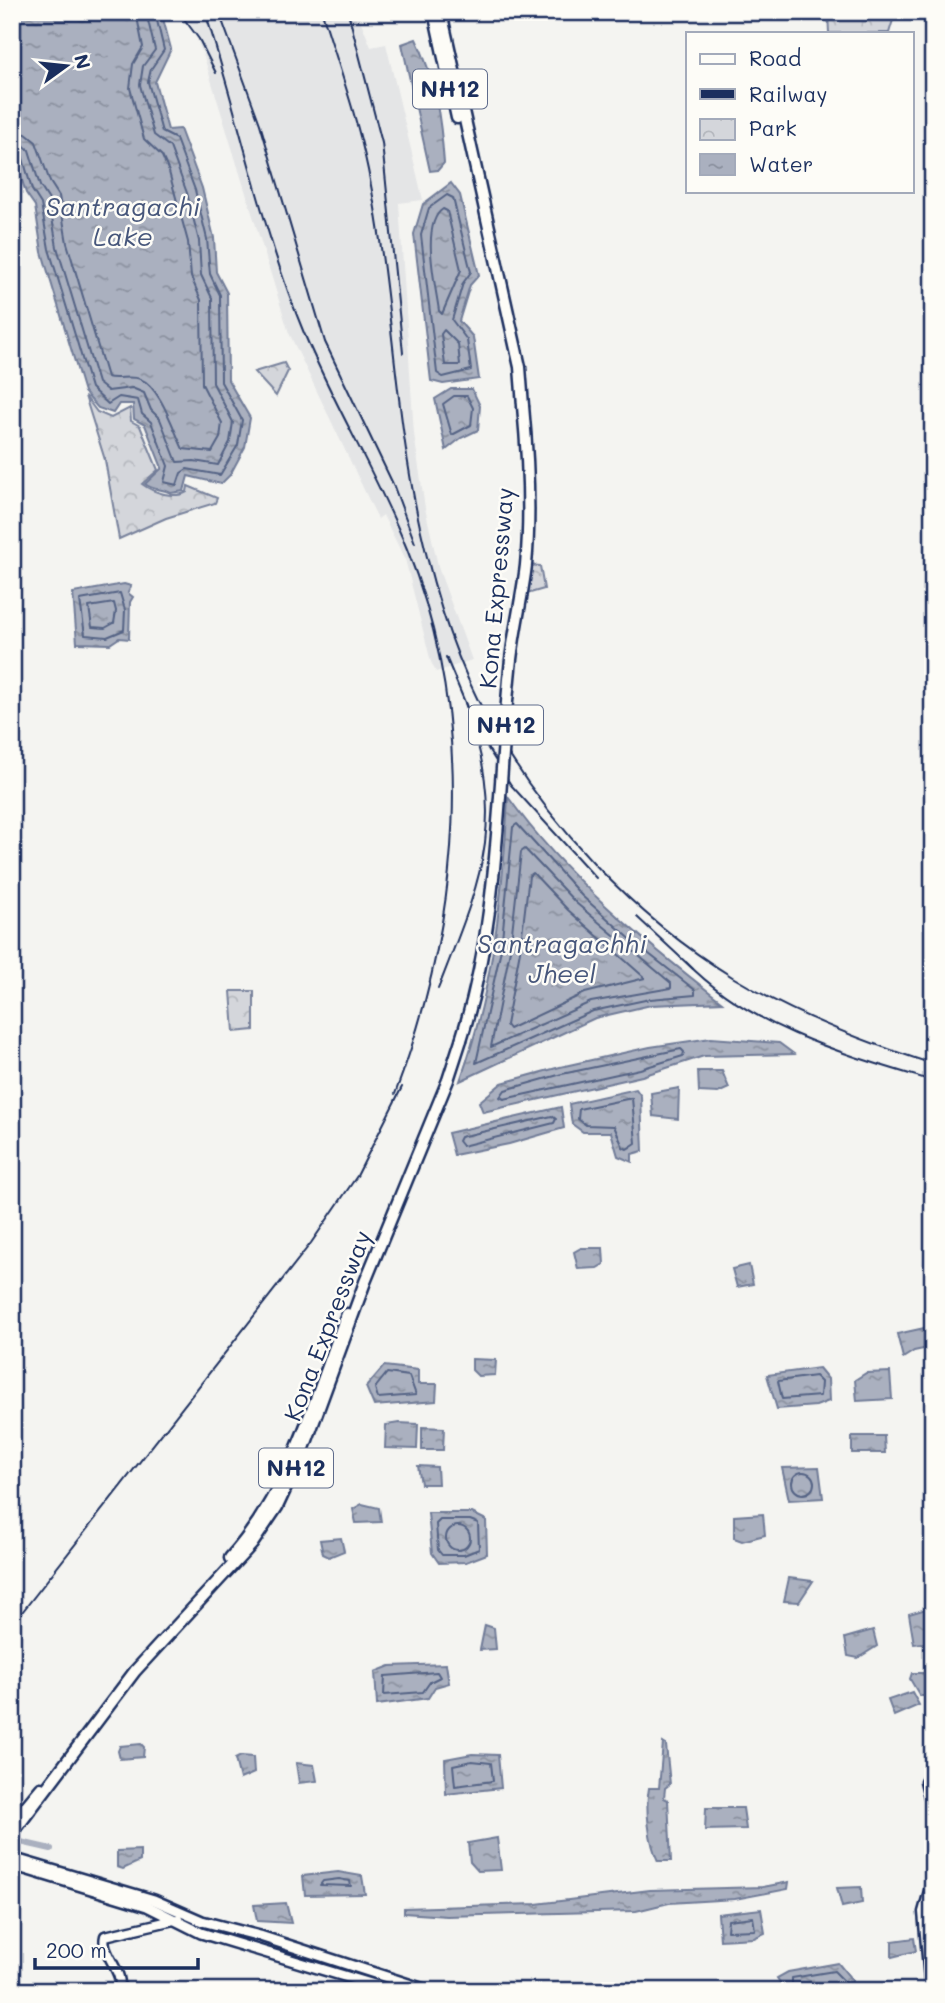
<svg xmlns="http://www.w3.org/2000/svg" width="945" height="2003" viewBox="0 0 945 2003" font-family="Mali,sans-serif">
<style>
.built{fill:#e4e5e6}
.park{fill:url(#park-crowns);stroke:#78829c;stroke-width:2}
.water{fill:url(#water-ripples);stroke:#717c98;stroke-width:2}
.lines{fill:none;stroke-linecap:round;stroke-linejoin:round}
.shore{stroke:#546385;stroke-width:2}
.canal{stroke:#aab0bf;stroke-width:6}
.secondary-casing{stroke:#1b2f5e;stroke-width:13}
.primary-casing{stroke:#1b2f5e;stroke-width:14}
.highway-casing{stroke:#1b2f5e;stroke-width:15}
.secondary{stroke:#fdfcf7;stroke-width:8}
.primary{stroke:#fdfcf7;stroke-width:9}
.highway{stroke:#fdfcf7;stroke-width:10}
.rail{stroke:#1b2f5e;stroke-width:2}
.highway-bridge-casing{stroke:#1b2f5e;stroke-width:15;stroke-linecap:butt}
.highway-bridge{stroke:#fdfcf7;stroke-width:10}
.labels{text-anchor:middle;stroke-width:5;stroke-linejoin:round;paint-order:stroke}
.shield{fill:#fdfcf7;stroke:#5f6c8c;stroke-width:2}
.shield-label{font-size:23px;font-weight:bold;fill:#1b2f5e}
.street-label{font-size:24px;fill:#1b2f5e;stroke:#fdfcf7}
.water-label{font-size:26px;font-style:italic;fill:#46567b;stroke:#fdfcf7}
</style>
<defs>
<pattern id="park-crowns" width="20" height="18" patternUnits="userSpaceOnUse" patternTransform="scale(1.75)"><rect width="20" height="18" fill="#d4d6db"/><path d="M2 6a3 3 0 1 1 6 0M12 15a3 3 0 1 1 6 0" fill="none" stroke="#b5b8be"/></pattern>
<pattern id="water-ripples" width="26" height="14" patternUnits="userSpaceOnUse" patternTransform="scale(1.75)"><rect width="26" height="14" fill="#aab0bf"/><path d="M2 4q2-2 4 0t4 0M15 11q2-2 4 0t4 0" fill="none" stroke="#8a909e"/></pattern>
</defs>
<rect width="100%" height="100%" fill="#f4f4f1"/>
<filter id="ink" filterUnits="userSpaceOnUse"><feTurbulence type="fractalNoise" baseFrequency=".0143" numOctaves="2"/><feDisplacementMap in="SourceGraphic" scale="14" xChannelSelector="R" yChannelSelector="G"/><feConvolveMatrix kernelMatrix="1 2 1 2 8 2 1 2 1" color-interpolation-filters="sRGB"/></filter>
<g filter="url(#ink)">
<path class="built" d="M186,12H357L371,47L386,44L423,200L399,203L414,434L425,508L439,570L472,660L436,672L431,662L405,559L383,515L378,519L289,333L204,57Z"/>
<g class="park">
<path d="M828,12H873L880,20L889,17L893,20L889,33H829Z"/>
<path d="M284,363L288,371L276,396L254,372Z"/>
<path d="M85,396L97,412L111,418L130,408L131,421L140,426L158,470L142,484C154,493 174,499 187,492L188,486L217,498L215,503L166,518L119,539L105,460Z"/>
<path d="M527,565L540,566L544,589L523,595Z"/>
<path d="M231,991H254V1030L234,1032Z"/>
</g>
<g class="water">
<path d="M12,12H160L162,15L171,49L155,82L168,130L180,129L202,188L214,238L216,272L227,293L228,380L250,418L245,447L230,475L221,484L188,476L184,491L171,493C162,488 154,491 145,484L162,468L145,425L134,419L133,404H119L113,413L98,408L84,392L42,252L35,206L26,193L12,148Z"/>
<path d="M416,39C435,77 441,121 444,163L438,170L430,171L402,44Z"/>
<path d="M451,183L460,195L479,275L470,285L459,321L473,337L479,379L443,384L431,381L414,234L423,204Z"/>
<path d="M451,389H472L480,406L478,430L461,438L446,450L435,399Z"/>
<path d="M124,584L131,586L128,593L133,597L130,602L129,639L119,638L110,644L77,643L73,593Z"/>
<path d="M508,797C567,879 642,940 722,1002L651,1005L595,1018L460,1081C493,989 503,894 508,797Z"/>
<path d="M711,1038L779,1043L794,1054L704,1056L642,1076L483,1112L479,1102L502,1083L560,1067L650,1047Z"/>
<path d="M698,1071H722L729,1088L718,1093L699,1092Z"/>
<path d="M679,1088L678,1119L653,1116L651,1093Z"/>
<path d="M636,1089L641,1096L643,1151L632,1154V1162L618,1156L611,1132H583L572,1124L569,1104Z"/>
<path d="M561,1107L564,1128L509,1144L454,1155L448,1133Z"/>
<path d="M581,1248H603L604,1264L597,1268L578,1269L574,1252Z"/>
<path d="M749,1265L753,1284L737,1287L732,1269Z"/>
<path d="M929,1327L933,1347L914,1351L903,1358L897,1334Z"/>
<path d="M472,1359L496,1360L495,1375L478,1376L472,1370Z"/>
<path d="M384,1366L418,1370V1384H437L436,1401L374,1406L366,1387Z"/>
<path d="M819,1368L828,1379L829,1401L816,1406L777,1409L767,1375Z"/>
<path d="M890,1372L892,1399L857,1401L855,1380L866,1373Z"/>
<path d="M399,1423L418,1424L417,1449L385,1448L386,1425Z"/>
<path d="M422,1427L444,1428L443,1450H422Z"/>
<path d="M852,1436H884L885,1453H852Z"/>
<path d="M418,1466L437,1467L438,1484H421Z"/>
<path d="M819,1467L823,1498L789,1500L782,1468Z"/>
<path d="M362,1504L379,1508L381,1522L356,1523L353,1509Z"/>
<path d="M428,1513H472L486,1520L487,1554L466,1562L439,1563L432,1553Z"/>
<path d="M763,1514L765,1535L742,1541L734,1538V1516Z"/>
<path d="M341,1538L344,1551L329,1557L323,1554L320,1540Z"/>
<path d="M789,1578L813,1581L799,1602L784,1601Z"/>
<path d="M933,1607V1642L914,1644L909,1614Z"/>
<path d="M485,1625L494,1628L496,1649L480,1650Z"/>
<path d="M873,1630L877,1646L858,1658L848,1656L845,1638Z"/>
<path d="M446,1664L449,1683L435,1687L428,1698L377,1705L375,1672L390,1666Z"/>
<path d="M912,1673H931L933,1689L927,1696H920L910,1679Z"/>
<path d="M912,1692L919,1705L894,1716L888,1700Z"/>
<path d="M663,1743L666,1745L670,1784L665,1788L664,1798L668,1800L671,1861H658C649,1843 645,1808 649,1788H659Z"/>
<path d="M141,1744L144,1747L143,1757L120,1759L118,1751L120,1746Z"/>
<path d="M472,1754L498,1755L501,1788L446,1794L445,1759Z"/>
<path d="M241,1756L253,1757L254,1773L240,1779L235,1759Z"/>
<path d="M296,1763L314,1765L317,1781L299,1783Z"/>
<path d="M706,1808H743L746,1829L705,1830Z"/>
<path d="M497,1838L501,1870L478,1871L470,1862L468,1843Z"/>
<path d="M140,1850V1861L123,1869L117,1867V1851Z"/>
<path d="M338,1872L362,1876L365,1894L305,1895L303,1876Z"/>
<path d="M789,1882L788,1889L735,1899L669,1903L636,1911L447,1916L404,1913V1908L536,1904L650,1890L763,1887Z"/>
<path d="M861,1887L862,1903L842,1907L837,1888Z"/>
<path d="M286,1903L291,1923L257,1921L254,1905Z"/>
<path d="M761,1909L765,1933L754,1938L720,1940L718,1914Z"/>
<path d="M914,1938L916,1951L892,1957V1941Z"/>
<path d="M838,1963L852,1980L851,1991H786L777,1978L788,1972Z"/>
</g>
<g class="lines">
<g class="shore">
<path d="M12,131L26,134L36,142L50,182L59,196L67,243L107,377C117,380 130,375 140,379C160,386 174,431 183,449L212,452L220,438L222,423L202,384L201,300L191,277L188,242L169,172L162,156L144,139L130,88L133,64L143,47L136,12"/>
<path d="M12,142L21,143L29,150L40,186L49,200L57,247L98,383L108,391L132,388L144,393L151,410L160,419L177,462L194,461L218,465L230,442L233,422L213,383L212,298L201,275L199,241L187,193L170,147L154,135L140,85L143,66L155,50L146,12"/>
<path d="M12,151L22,155L32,190L41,204L49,249L91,388L108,404L119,397L138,400L142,414L151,422L168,466L164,482L177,485L181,473L187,469L220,475L238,445L242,420L221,382L220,295L210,274L207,239L195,190L176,139L162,132L148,82L151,69L164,50L155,12"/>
<path d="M447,195L453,198L471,272L463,283L452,320L467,340L471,370L443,377L437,373L421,235L429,208Z"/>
<path d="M443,209L447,211L461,270L442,314L439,311C436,287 420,224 443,209Z"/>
<path d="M444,330L458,344L460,365H445L441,334Z"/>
<path d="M454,396H467L473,408L471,425L452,435L443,404Z"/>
<path d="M120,593L125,610L124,630L107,637L85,635L80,600Z"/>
<path d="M114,603L116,611L114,623L105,628L92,627L89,607Z"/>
<path d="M517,824L582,896L635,943L695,990V995L650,999L593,1011L476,1063L501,949L513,827Z"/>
<path d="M525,849L576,903L671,983V988L591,1002L491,1047L510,950L521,852Z"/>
<path d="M533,873L568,910L645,978L585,993L509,1029L506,1025L520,951L529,876Z"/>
<path d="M681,1049L684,1052L683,1056L640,1069L504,1099L500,1097L505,1090L562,1074Z"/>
<path d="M632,1098L636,1143L627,1149L623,1147L614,1126L586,1125L578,1119L579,1109Z"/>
<path d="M552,1116L556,1119L554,1123L462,1146L458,1141L460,1137Z"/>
<path d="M387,1373L409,1376L416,1395L378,1398L375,1388Z"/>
<path d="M815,1376L821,1382L820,1396L782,1399L778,1381Z"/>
<circle cx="803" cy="1483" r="11"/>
<path d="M440,1520H470L478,1523L479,1549L464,1555H442L438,1550L436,1524Z"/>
<circle cx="458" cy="1538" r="12"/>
<path d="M437,1672L440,1677L430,1682L423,1692L384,1695L385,1676Z"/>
<path d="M472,1761L491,1763L493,1781L455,1786L453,1765Z"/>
<path d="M339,1879L350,1881L351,1886L320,1885L323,1881Z"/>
<path d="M753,1917L755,1930L727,1931L728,1920Z"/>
<path d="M792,1991V1978L834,1971L844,1981V1991"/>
</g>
<path class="canal" d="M12,1840L51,1849"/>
<g class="secondary-casing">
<g id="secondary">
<path d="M933,1769L925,1781L933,1813"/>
<path d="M118,1991C127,1973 100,1955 105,1936L178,1919"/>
<path d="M930,1991L923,1912L933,1877"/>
</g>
</g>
<g class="primary-casing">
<g id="primary">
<path d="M12,1858L154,1900L202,1921L260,1936L430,1991"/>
<path d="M12,1865L147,1906L201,1933L394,1991"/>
</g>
</g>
<g class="highway-casing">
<g id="highway">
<path d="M434,12L457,118"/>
<path d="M441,12L520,367L523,406"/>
<path d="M230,1558C291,1490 315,1398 347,1314"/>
<path d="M12,1823L41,1788"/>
<path d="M12,1834L135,1671L252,1544L277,1507L303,1451L365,1282L448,1080L461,1040"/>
</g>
</g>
<use href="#secondary" class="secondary"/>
<use href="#primary" class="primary"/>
<use href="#highway" class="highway"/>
<g class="rail">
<path d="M179,12L199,39L216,73"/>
<path d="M205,12C239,117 262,232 304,333C335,407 377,475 407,549C478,727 461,919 395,1094"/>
<path d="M219,12L260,124L325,342L393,484L415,543"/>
<path d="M322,12C338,64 357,117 368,170C392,288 394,410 420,527C434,591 456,662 488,719C545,822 634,917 734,978C797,1016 864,1042 933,1064"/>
<path d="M348,12L382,143L403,353"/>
<path d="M446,657L469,712"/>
<path d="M485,744L511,785L596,878"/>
<path d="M637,917L693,969"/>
<path d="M686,962C751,1029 847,1055 933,1081"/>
<path d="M438,989C482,877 508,822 465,703"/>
<path d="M12,1625L311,1243L357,1176L402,1087"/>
</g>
<g class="highway-bridge-casing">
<path id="highway-bridge" d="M461,1040C500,918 497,796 510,669C513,634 522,600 526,565C531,512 528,459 523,406"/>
</g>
<use href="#highway-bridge" class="highway-bridge"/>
</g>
</g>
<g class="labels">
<g class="shield">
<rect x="413" y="69.5" width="74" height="39" rx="5"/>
<rect x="469" y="705.5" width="74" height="39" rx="5"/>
<rect x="259" y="1448.5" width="74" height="39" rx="5"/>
</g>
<g class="shield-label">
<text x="450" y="97">NH12</text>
<text x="506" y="733">NH12</text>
<text x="296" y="1476">NH12</text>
</g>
<g class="street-label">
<text transform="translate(497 588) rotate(-85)" y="8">Kona Expressway</text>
<text transform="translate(328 1326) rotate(-69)" y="8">Kona Expressway</text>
</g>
<g class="water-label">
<text x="123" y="216">Santragachi<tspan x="123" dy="30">Lake</tspan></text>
<text x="562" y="953">Santragachhi<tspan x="562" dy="30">Jheel</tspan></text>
</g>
</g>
<rect width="945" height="2003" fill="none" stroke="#fdfcf7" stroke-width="42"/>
<rect x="21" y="21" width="903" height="1961" fill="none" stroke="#1b2f5e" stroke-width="2.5" filter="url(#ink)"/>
<rect x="686" y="32" width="228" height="161" fill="#fdfcf7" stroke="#a3aaba" stroke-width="2"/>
<rect x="700" y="54" width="35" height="10" fill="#fdfcf7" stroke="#a3aaba" stroke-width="2"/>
<text x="749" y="66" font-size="21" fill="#1b2f5e">Road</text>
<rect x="700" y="89" width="35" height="10" fill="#1b2f5e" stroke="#a3aaba" stroke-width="2"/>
<text x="749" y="102" font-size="21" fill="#1b2f5e">Railway</text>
<rect x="700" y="119" width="35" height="21" fill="url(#park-crowns)" stroke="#a3aaba" stroke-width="2"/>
<text x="749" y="136" font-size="21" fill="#1b2f5e">Park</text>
<rect x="700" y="154" width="35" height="21" fill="url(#water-ripples)" stroke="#a3aaba" stroke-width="2"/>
<text x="749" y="172" font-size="21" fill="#1b2f5e">Water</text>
<g transform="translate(66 66) rotate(75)" stroke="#fdfcf7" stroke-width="5" paint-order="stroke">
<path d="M0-5L12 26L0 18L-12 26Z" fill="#1b2f5e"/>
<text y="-10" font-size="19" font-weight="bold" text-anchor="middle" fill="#1b2f5e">N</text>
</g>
<path d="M35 1958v10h163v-10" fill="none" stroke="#1b2f5e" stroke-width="3.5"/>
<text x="46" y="1958" font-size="21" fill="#1b2f5e" stroke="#fdfcf7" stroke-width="5" paint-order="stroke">200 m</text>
</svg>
